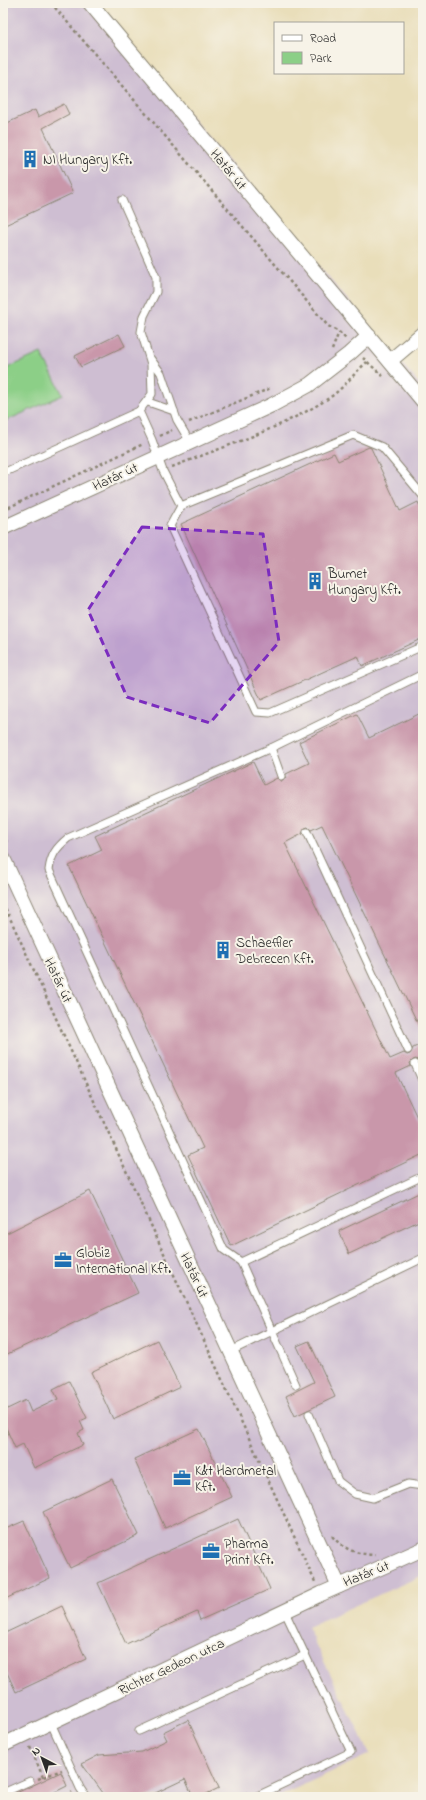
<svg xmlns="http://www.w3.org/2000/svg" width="426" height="1800" viewBox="0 0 426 1800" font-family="'Indie Flower',sans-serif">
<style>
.industrial{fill:#cebed2}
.green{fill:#8ccf87;stroke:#5c7d59}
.building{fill:#c997aa}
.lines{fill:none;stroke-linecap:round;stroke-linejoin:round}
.service-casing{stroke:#8a8472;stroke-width:9}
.minor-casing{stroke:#8a8472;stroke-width:16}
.path{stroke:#8a8472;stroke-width:2.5;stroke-dasharray:3 3;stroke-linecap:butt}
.service{stroke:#fff;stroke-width:7}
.minor{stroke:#fff;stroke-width:14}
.marked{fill:#7b2cbf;fill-opacity:0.2;stroke:#7b2cbf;stroke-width:3;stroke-dasharray:8 5;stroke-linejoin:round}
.labels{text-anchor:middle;stroke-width:4;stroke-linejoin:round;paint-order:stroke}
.poi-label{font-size:14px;fill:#2b2b2b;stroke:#f7f3e8;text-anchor:start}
.street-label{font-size:14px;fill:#2b2b2b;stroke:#f7f3e8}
</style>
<rect width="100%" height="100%" fill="#f7f3e8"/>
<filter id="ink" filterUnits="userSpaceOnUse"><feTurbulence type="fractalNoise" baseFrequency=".025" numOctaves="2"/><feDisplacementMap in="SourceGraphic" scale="8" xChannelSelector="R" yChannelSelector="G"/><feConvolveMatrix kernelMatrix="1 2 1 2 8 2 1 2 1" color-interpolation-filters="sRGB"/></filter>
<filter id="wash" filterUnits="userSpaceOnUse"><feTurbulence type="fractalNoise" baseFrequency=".012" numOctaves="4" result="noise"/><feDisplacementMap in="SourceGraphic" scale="16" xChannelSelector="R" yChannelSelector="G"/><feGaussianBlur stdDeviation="0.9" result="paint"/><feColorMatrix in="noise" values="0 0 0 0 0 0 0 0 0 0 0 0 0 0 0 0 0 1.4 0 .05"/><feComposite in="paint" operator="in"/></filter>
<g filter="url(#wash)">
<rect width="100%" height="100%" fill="#e9deba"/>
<path class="industrial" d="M3,3H94L423,388V1575L307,1627L370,1754L277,1797H3Z"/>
<path class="green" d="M41,353L63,395L3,422V370Z"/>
<g id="blocks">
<g class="building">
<path d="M64,104L69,114L43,128L73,193L3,226V125L35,110L38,117Z"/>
<path d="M119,334L125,346L81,367L75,356Z"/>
<path d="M369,447L371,448L400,511L418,502L423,514V638L362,666L358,656L261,700L181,524L334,453L338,461Z"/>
<path d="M423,712V1034L322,825L311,830L308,827L305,828L302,834L285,843L390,1059L404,1053L407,1055L410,1054L413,1048L423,1043V1061L420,1062L416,1059L413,1060L410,1063L411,1066L396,1073L423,1130V1154L231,1246L188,1155L203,1148L69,866L102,850L95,836L253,762L264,785L277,778L280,781H283L286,777V774L309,763L299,742L357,714L369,738Z"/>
<path d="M90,1191L138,1293L3,1356V1235Z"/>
<path d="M423,1191V1219L349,1254L339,1231Z"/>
<path d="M157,1340L180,1387L113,1419L91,1372Z"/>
<path d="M309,1341L335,1397L295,1416L286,1396L314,1382L297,1346Z"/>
<path d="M69,1381L87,1418L80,1421L84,1430L78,1433L83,1445L34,1468L23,1444L15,1448L3,1421V1411L26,1400L31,1412L58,1399L53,1389Z"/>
<path d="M199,1429L232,1497L165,1528L134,1459Z"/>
<path d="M112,1479L139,1535L70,1568L43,1512Z"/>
<path d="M238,1519L270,1589L200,1620L197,1612L126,1644L98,1583Z"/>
<path d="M24,1521L50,1578L3,1600V1530Z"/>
<path d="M62,1606L86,1659L16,1692L3,1664V1634Z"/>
<path d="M188,1720L219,1788L200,1797H193L185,1779L147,1797H106L82,1764L99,1755L142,1752L167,1740L163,1732Z"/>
<path d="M61,1772L67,1786L45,1797H8Z"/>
</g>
</g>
</g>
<g filter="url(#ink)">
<use href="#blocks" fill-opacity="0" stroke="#8a8472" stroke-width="1"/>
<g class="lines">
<g class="service-casing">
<g id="service">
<path d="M150,358L161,373L177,420L190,442"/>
<path d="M148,402L174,411"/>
<path d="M139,411L152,440L163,471L181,506"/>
<path d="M3,473L139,411L152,394L151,364L141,332L144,316L156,292V277L122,200"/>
<path d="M423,496L382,447L353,435L181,506L170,526L256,712L270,713L423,646"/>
<path d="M271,748L68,838C56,848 51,855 49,870L224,1250L241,1262L296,1385"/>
<path d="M281,776L271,748L423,674"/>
<path d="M307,832L408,1050"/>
<path d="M415,1064L423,1082"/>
<path d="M241,1262L423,1176"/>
<path d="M231,1351L423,1258"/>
<path d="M309,1414L338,1481L355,1494L373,1498L408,1484L423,1486"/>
<path d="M51,1723L80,1788L86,1797"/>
<path d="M139,1731L305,1655"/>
<path d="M3,1793L30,1781"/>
<path d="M255,1797L351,1752L285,1612"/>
</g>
</g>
<g class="minor-casing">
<g id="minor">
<path d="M90,3L423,401"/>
<path d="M390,361L423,333"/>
<path d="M3,528L272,405L309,385L349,354L369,336"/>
<path d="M3,858L339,1586"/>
<path d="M3,1745L321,1594L423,1549"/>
</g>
</g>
<g class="path">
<path d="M51,3L328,326L339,332L347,340"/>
<path d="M332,350L339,332"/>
<path d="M363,358L385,378"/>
<path d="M189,422L271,388"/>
<path d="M160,436L172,430"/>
<path d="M172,467C225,446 281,429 329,398C344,388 354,373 367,362"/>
<path d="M3,510L143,444"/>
<path d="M3,834L8,845"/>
<path d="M3,903L316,1584"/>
<path d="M332,1536C344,1550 357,1554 375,1555"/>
<path d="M30,1747L43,1777"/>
<path d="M38,1779L62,1770"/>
<path d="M70,1797L69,1794L72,1792"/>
<path d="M236,1797L247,1792"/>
</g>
<use href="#service" class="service"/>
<use href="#minor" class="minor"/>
</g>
</g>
<path class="marked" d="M142,527L263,534L279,642L210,723L127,697L88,610Z"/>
<defs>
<g id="building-bare" transform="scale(1.38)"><path d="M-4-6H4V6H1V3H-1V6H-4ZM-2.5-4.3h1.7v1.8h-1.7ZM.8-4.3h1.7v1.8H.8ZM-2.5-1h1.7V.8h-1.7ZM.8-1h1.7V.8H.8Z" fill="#1f6fb2" stroke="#f7f3e8" stroke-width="2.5" paint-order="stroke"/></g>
<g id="office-bare" transform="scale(1.38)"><path d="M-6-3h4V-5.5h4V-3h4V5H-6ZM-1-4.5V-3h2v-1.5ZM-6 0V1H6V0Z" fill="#1f6fb2" stroke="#f7f3e8" stroke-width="2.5" paint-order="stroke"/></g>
</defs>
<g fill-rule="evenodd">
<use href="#building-bare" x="30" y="159"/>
<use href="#building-bare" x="315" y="581"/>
<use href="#building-bare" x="223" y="950"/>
<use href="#office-bare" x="63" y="1260"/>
<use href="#office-bare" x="182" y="1478"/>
<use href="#office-bare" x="211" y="1551"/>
</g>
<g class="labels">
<g class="poi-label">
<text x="43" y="164">NI Hungary Kft.</text>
<text x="328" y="578">Bumet<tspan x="328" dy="16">Hungary Kft.</tspan></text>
<text x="236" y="947">Schaeffler<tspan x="236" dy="16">Debrecen Kft.</tspan></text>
<text x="76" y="1257">Globiz<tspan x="76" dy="16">International Kft.</tspan></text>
<text x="195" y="1475">K&amp;t Hardmetal<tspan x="195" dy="16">Kft.</tspan></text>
<text x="224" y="1548">Pharma<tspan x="224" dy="16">Print Kft.</tspan></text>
</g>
<g class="street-label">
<text transform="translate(229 169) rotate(50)" y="5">Határ út</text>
<text transform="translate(115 476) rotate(-25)" y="5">Határ út</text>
<text transform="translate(59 980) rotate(65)" y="5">Határ út</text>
<text transform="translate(195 1275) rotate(65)" y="5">Határ út</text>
<text transform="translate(366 1573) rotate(-22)" y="5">Határ út</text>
<text transform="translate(171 1666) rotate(-25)" y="5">Richter Gedeon utca</text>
</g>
</g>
<rect width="426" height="1800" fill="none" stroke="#f7f3e8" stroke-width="16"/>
<rect x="274" y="22" width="130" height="52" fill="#f7f3e8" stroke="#a5a39c"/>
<rect x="282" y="35" width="20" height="6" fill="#ffffff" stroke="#a5a39c"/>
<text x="310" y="42" font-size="12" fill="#2b2b2b">Road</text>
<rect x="282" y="52" width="20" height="12" fill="#8ccf87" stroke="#a5a39c"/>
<text x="310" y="62" font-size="12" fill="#2b2b2b">Park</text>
<g transform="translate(42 1758) rotate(319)" stroke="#f7f3e8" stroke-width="3" paint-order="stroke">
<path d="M0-3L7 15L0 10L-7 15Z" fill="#2b2b2b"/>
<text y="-6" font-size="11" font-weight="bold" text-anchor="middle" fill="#2b2b2b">N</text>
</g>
</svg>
